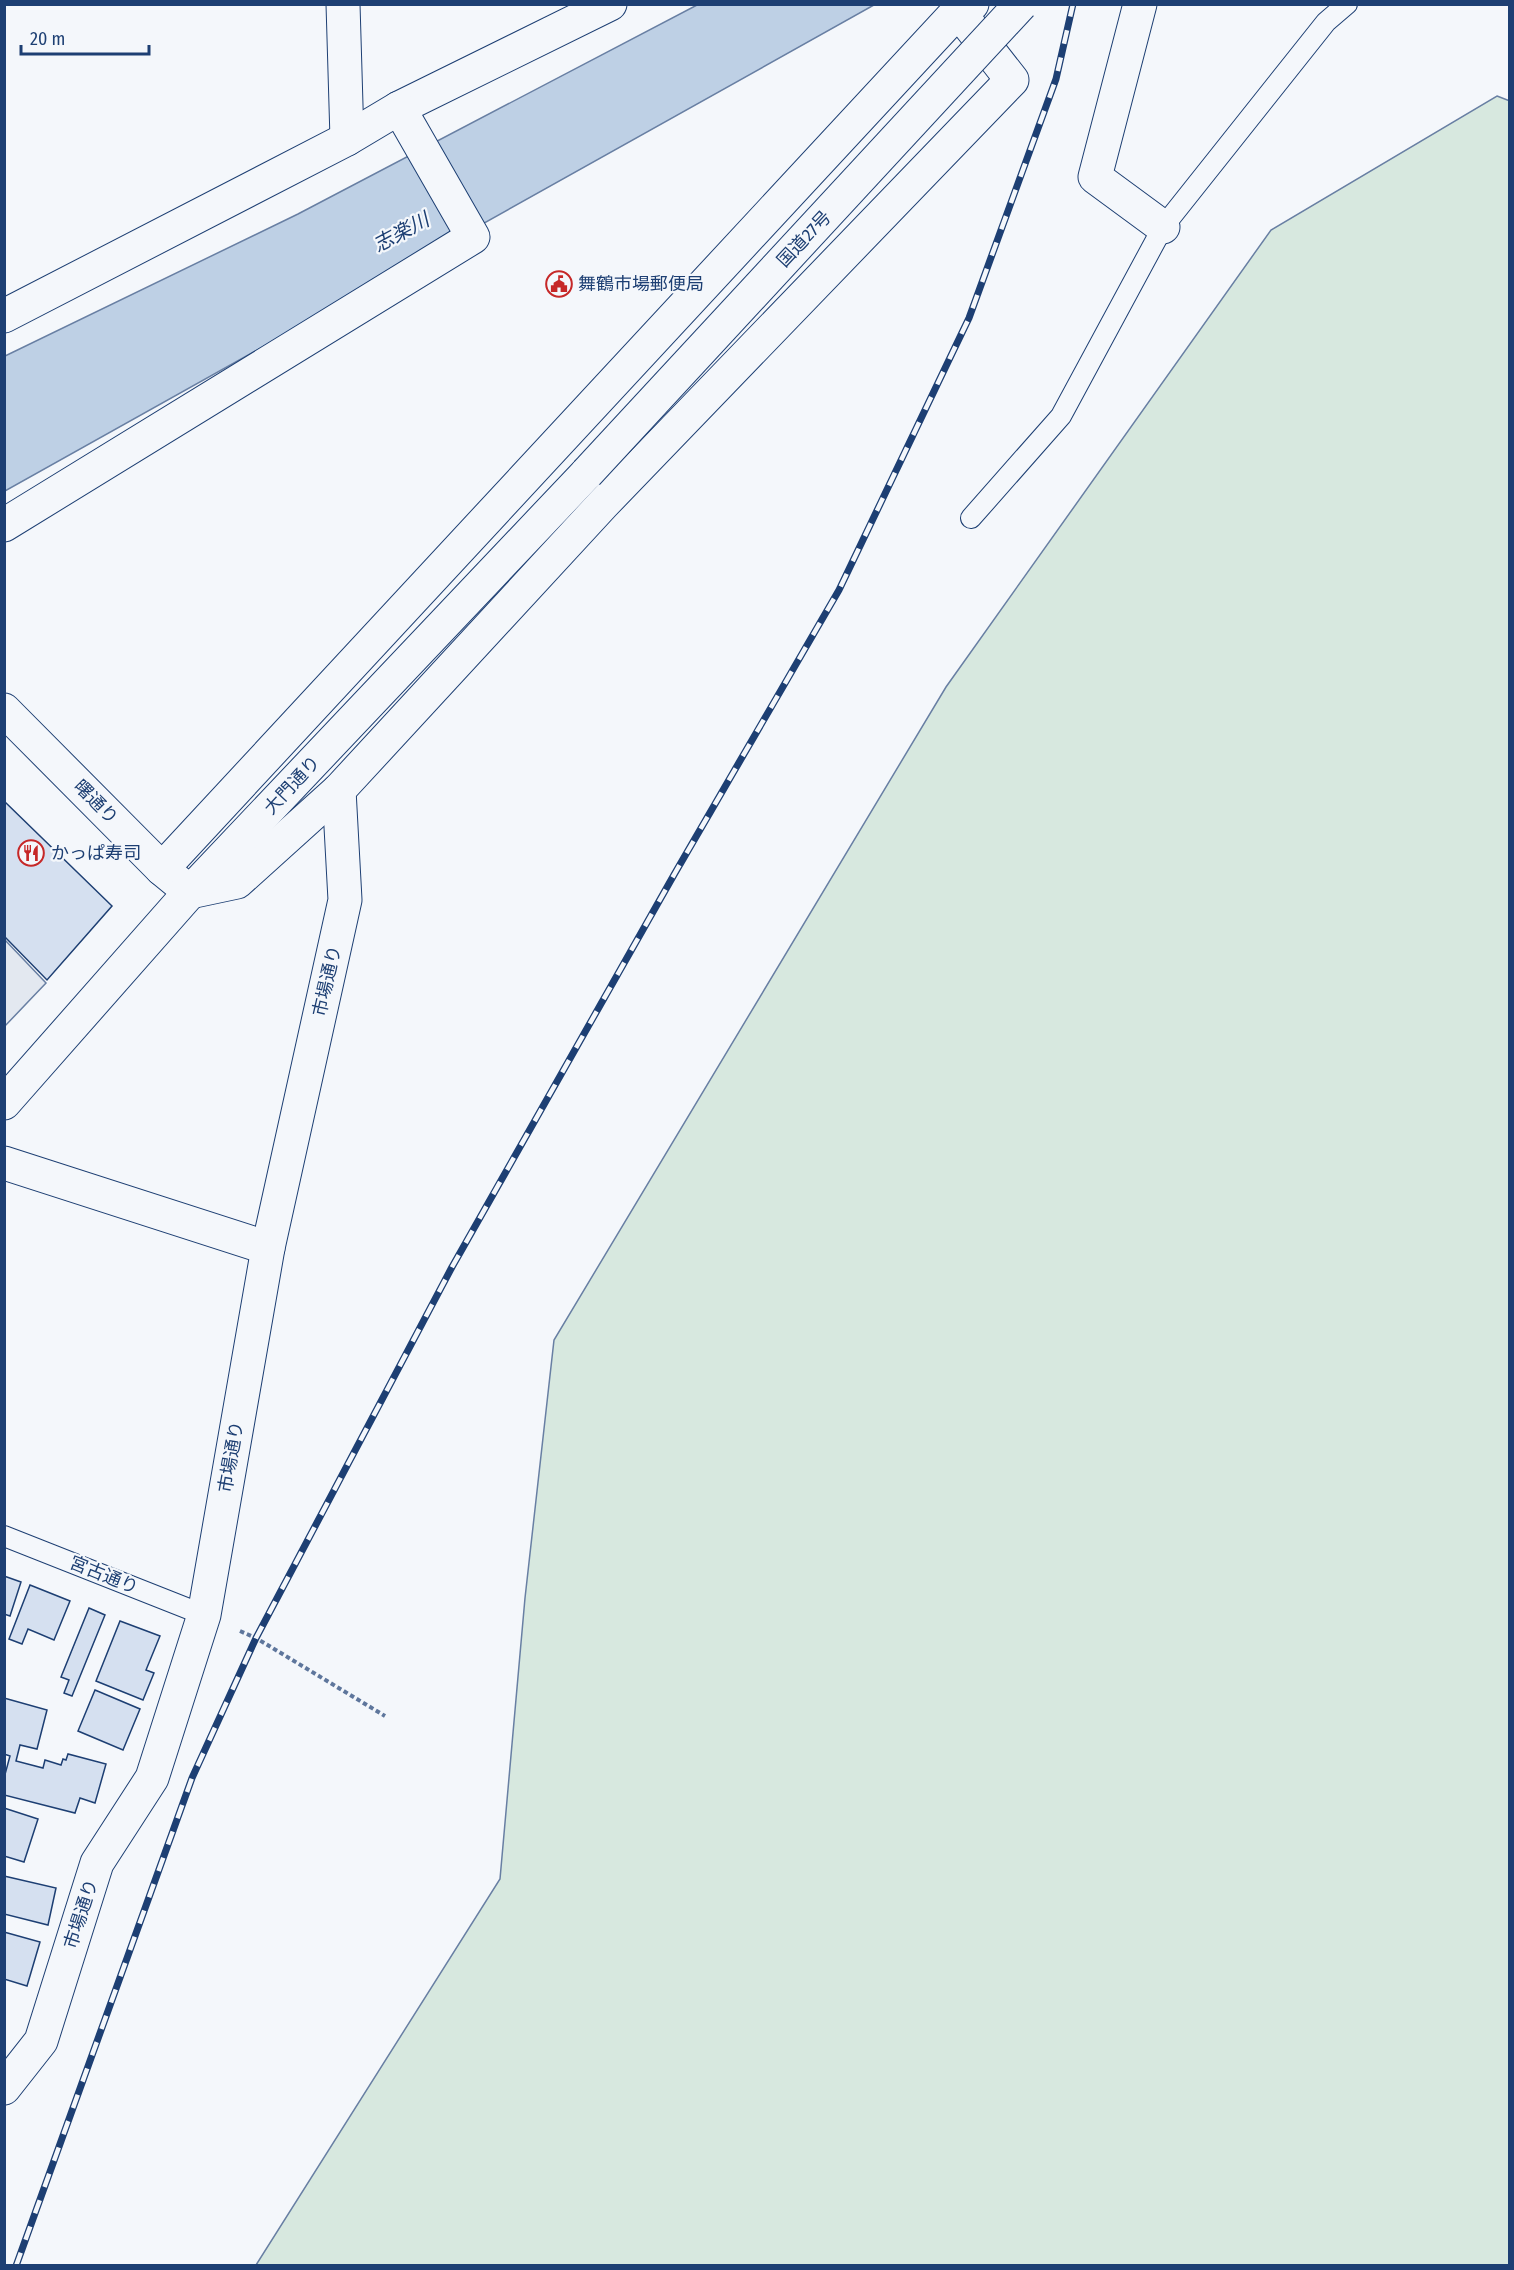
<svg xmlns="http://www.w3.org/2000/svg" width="1514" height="2270" viewBox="0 0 1514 2270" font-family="'Fira Sans Condensed','Noto Sans JP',sans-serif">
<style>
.green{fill:#d7e8df;stroke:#687fa3;stroke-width:1.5}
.parking{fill:#e3e8f0;stroke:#687fa3;stroke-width:1.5}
.water{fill:#bed0e5;stroke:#687fa3;stroke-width:1.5}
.building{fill:#d5e0f0;stroke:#1d3f73;stroke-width:1.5}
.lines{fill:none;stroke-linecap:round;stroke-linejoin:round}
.service-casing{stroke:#1d3f73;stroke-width:22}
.minor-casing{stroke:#1d3f73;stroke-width:35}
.tertiary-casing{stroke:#1d3f73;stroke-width:35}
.trunk-casing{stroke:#1d3f73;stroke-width:35}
.path{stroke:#5e769c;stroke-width:4;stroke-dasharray:4.5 3;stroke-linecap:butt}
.service{stroke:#f4f7fb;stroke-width:20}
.minor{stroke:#f4f7fb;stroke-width:33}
.tertiary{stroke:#f4f7fb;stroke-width:33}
.trunk{stroke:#f4f7fb;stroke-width:33}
.rail-casing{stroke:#1d3f73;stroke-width:7}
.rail{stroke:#f4f7fb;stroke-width:4.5;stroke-dasharray:14;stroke-linecap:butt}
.trunk-bridge-casing{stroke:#1d3f73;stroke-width:35;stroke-linecap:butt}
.trunk-bridge{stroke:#f4f7fb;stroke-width:33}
.labels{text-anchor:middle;stroke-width:4.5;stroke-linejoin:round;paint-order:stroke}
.street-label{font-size:18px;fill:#1d3f73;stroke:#f4f7fb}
.poi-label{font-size:18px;fill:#1d3f73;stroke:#f4f7fb;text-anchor:start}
.water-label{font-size:20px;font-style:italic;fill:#1d3f73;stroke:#f4f7fb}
</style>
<rect width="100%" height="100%" fill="#f4f7fb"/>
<path class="green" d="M1497,96L1510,101L1509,2265H256L500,1879L525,1598L554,1340L946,687L1271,230Z"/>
<path class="parking" d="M5,940L46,983L5,1026Z"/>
<path class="water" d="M697,5H874L5,491V356L298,214Z"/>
<g class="building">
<path d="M4,801L112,906L47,980L4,936Z"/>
<path d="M4,1576L21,1582L10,1616L4,1614Z"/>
<path d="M30,1585L70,1601L54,1640L28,1629L22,1644L9,1639Z"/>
<path d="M89,1608L105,1615L72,1696L64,1693L69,1680L61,1677Z"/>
<path d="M120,1621L160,1636L146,1670L154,1673L143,1700L96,1681Z"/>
<path d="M95,1690L140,1709L123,1750L78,1731Z"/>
<path d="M4,1698L47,1710L37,1749L20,1745L16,1761L43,1768L45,1760L61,1765L63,1759L66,1760L68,1754L106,1764L95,1803L80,1798L75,1813L4,1795V1778L10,1756L4,1754Z"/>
<path d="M4,1808L38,1819L24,1862L4,1856Z"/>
<path d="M4,1876L56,1888L48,1925L4,1914Z"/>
<path d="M4,1932L40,1942L27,1986L4,1979Z"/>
</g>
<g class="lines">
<g class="service-casing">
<g id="service">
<path d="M971,518L1061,416L1163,227L1326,22L1347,4"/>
<path d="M4,1536L204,1615"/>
</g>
</g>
<g class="minor-casing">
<g id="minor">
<path d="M1140,4L1095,177L1163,227"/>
<path d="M4,316L347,139L399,108L610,4"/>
<path d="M4,525L473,237L399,108"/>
<path d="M4,710L162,869L190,892L237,882L339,790L603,504L1012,80L958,11"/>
<path d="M162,869L958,11L972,4"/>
<path d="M4,1163L268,1248"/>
<path d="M4,2088L41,2041L97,1863L152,1778L204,1615L268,1248L345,900L339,790"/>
</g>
</g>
<g class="tertiary-casing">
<path id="tertiary" d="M343,4L347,139"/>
</g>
<g class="trunk-casing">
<path id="trunk" d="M4,1103L190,892L587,473"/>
</g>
<path class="path" d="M240,1631L256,1638L385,1716"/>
<use href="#service" class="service"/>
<use href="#minor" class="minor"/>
<use href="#tertiary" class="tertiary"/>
<use href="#trunk" class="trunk"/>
<g class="rail-casing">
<path id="rail" d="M16,2266L192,1778L256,1638L452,1267L675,873L839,590L969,318L1056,79L1073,4"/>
</g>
<use href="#rail" class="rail"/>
<g class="trunk-bridge-casing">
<path id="trunk-bridge" d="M587,473L1021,4"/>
</g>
<use href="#trunk-bridge" class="trunk-bridge"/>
</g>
<defs>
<g id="civic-ring" transform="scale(1.35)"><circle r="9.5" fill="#f4f7fb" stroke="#c62828" stroke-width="1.5"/><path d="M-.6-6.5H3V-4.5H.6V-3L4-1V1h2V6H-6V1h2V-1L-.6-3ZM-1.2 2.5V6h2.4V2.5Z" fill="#c62828"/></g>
<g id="restaurant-ring" transform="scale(1.35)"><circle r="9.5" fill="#f4f7fb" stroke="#c62828" stroke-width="1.5"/><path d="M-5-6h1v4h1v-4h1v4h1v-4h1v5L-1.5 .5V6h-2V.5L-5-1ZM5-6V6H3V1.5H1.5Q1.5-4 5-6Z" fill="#c62828"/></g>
</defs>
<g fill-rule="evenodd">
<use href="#civic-ring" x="559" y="284"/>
<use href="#restaurant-ring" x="31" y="853"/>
</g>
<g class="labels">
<g class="street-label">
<text transform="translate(804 239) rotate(-47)" y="6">国道27号</text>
<text transform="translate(292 785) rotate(-47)" y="6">大門通り</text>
<text transform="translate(96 802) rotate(45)" y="6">曙通り</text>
<text transform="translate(327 981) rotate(-77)" y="6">市場通り</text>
<text transform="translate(231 1457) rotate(-80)" y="6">市場通り</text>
<text transform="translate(104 1575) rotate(22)" y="6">宮古通り</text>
<text transform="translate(81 1914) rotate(-72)" y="6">市場通り</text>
</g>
<g class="poi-label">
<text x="578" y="290">舞鶴市場郵便局</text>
<text x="51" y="859">かっぱ寿司</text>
</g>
<g class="water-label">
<text transform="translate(401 232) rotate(-28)" y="7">志楽川</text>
</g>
</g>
<rect width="1514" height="2270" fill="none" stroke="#1d3f73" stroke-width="12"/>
<path d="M21 45v9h128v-9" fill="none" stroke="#1d3f73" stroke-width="3"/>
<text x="30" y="45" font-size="18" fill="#1d3f73" stroke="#f4f7fb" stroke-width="4.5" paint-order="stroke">20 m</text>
</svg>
